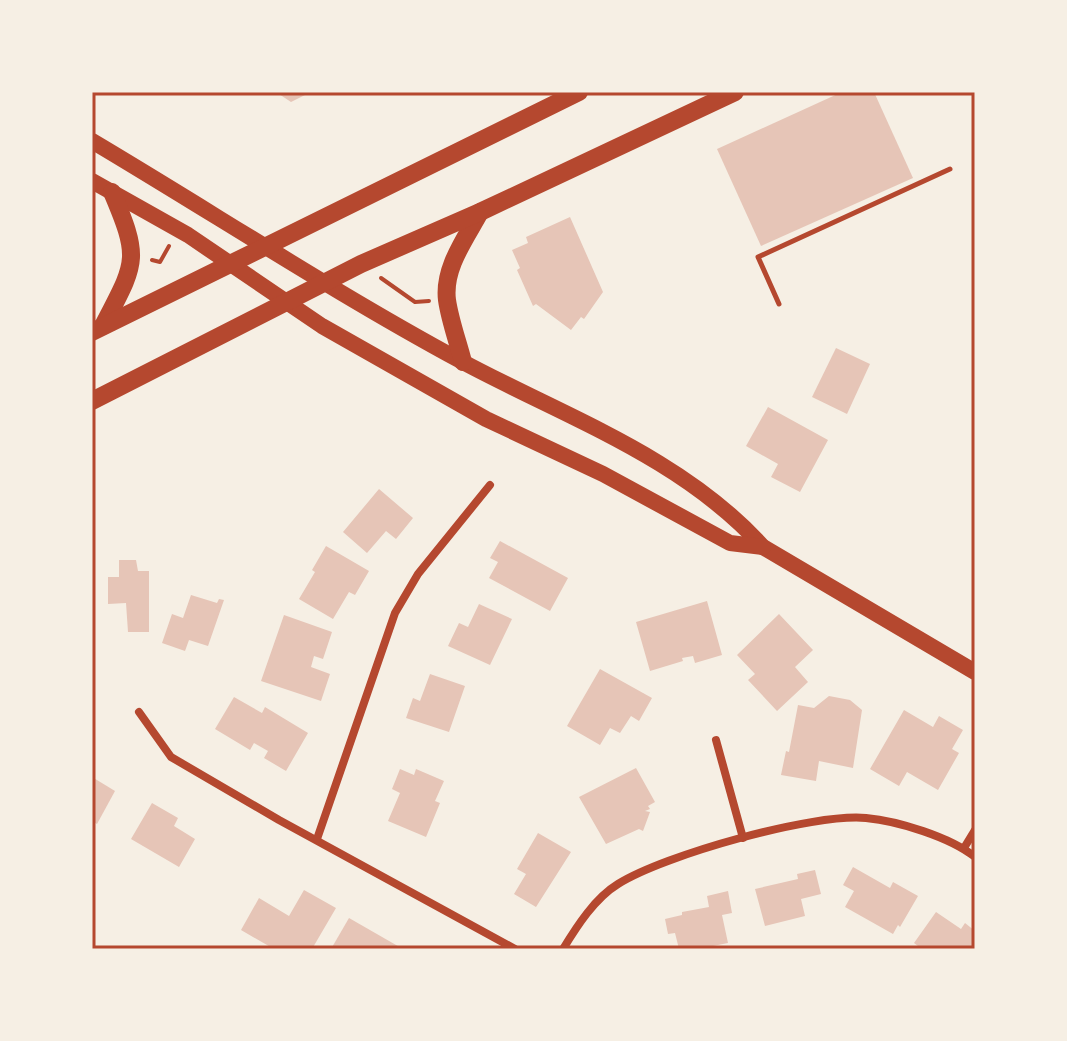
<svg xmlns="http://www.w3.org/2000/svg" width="1067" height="1041" viewBox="0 0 1067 1041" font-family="'Noto Sans',sans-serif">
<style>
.building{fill:#e6c5b7}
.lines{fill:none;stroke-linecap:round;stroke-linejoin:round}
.path{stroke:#b5482f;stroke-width:4}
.service{stroke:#b5482f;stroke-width:5}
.minor{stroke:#b5482f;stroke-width:8}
.secondary{stroke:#b5482f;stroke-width:16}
.primary{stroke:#b5482f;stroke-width:18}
.neatline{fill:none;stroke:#b5482f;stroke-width:3}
</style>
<rect width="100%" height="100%" fill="#f6efe4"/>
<g class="building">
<path d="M276,92H311L291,102Z"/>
<path d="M842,92H874L913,178L761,246L717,149Z"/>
<path d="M570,217L603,292L584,319L581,317L571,330L536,304L533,306L517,270L520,268L512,250L528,243L526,237Z"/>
<path d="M836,348L870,364L847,414L812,397Z"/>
<path d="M768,407L828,440L800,492L771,477L778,464L746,446Z"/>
<path d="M379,489L413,518L396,539L386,531L367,553L343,532Z"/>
<path d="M500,541L568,578L550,611L489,578L498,562L490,558Z"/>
<path d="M326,546L369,571L355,595L349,592L333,619L299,599L315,572L312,570Z"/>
<path d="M119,560H136L138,571H149V632H128L126,603L108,604V577H119Z"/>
<path d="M191,595L217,603L219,599L224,600L208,646L189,640L185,651L162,643L172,614L183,618Z"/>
<path d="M707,601L722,655L695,663L693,656L682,658L683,661L650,671L636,622Z"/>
<path d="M479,604L512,619L490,665L448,646L459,623L468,627Z"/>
<path d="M779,614L813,650L795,667L808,682L777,711L748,680L755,674L737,655Z"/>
<path d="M284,615L332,632L323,659L314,656L311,667L330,674L321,701L261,681Z"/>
<path d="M600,669L652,698L639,721L631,716L620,733L610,728L600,745L567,726Z"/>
<path d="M430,674L465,686L449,732L406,718L413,698L420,701Z"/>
<path d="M829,696L850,700L862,710L853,768L819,761L816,781L781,775L786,751L789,752L798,705L814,708Z"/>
<path d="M234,697L262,713L265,707L308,733L286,771L264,758L268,751L254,743L250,750L215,729Z"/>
<path d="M904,710L933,727L939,716L963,730L952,749L959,753L938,790L907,772L899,786L870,769Z"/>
<path d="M636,768L655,802L648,806L650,809L645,811L650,812L643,831L639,829L606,844L579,797Z"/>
<path d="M400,769L414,775L416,769L444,781L435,801L440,803L426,837L388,821L400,793L392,789Z"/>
<path d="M92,777L115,791L97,824L92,821Z"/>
<path d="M152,803L178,818L174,826L195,839L179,867L131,839Z"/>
<path d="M538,833L571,852L536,907L514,894L526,874L517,869Z"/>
<path d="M853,867L890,888L893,882L918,896L900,927L898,925L893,934L845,907L854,891L843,885Z"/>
<path d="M815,870L821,894L801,899L805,916L765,926L755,889L798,879L797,874Z"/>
<path d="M304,890L336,908L312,949H274L241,930L259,898L289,916Z"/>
<path d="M728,891L732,913L722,915L728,943L698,949H679L675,933L668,934L665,919L682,915V912L709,907L707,896Z"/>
<path d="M936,912L961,929L965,923L975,931V949H922L914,943Z"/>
<path d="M349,918L403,949H331Z"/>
</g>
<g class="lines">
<g class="path">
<path d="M152,260L160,262L169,246"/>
<path d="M381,278L415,302L429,301"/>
</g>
<path class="service" d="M779,304L758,257L950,169"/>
<g class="minor">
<path d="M139,712L171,757L279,820L515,949"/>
<path d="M716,740L743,838"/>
<path d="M317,839L395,613L418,574L490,485"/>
<path d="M964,848L975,830"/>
<path d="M563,949C577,926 595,898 618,884C664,855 813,813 866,818C898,821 950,837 975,857"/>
</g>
<g class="secondary">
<path d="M92,141C215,214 335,293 461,361C565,417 682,457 763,547L975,672"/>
<path d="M92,181L188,235L322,326L486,419L603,474L730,543L763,547"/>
</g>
<g class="primary">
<path d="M103,326C136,262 141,260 112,192"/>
<path d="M92,332L579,92"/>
<path d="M463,362C458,342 450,321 447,300C443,268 466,238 480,212"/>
<path d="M92,401L361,264L480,212L735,92"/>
</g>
</g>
<rect width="1067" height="1041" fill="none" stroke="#f6efe4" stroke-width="188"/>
<rect x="94" y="94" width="879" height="853" class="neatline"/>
</svg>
